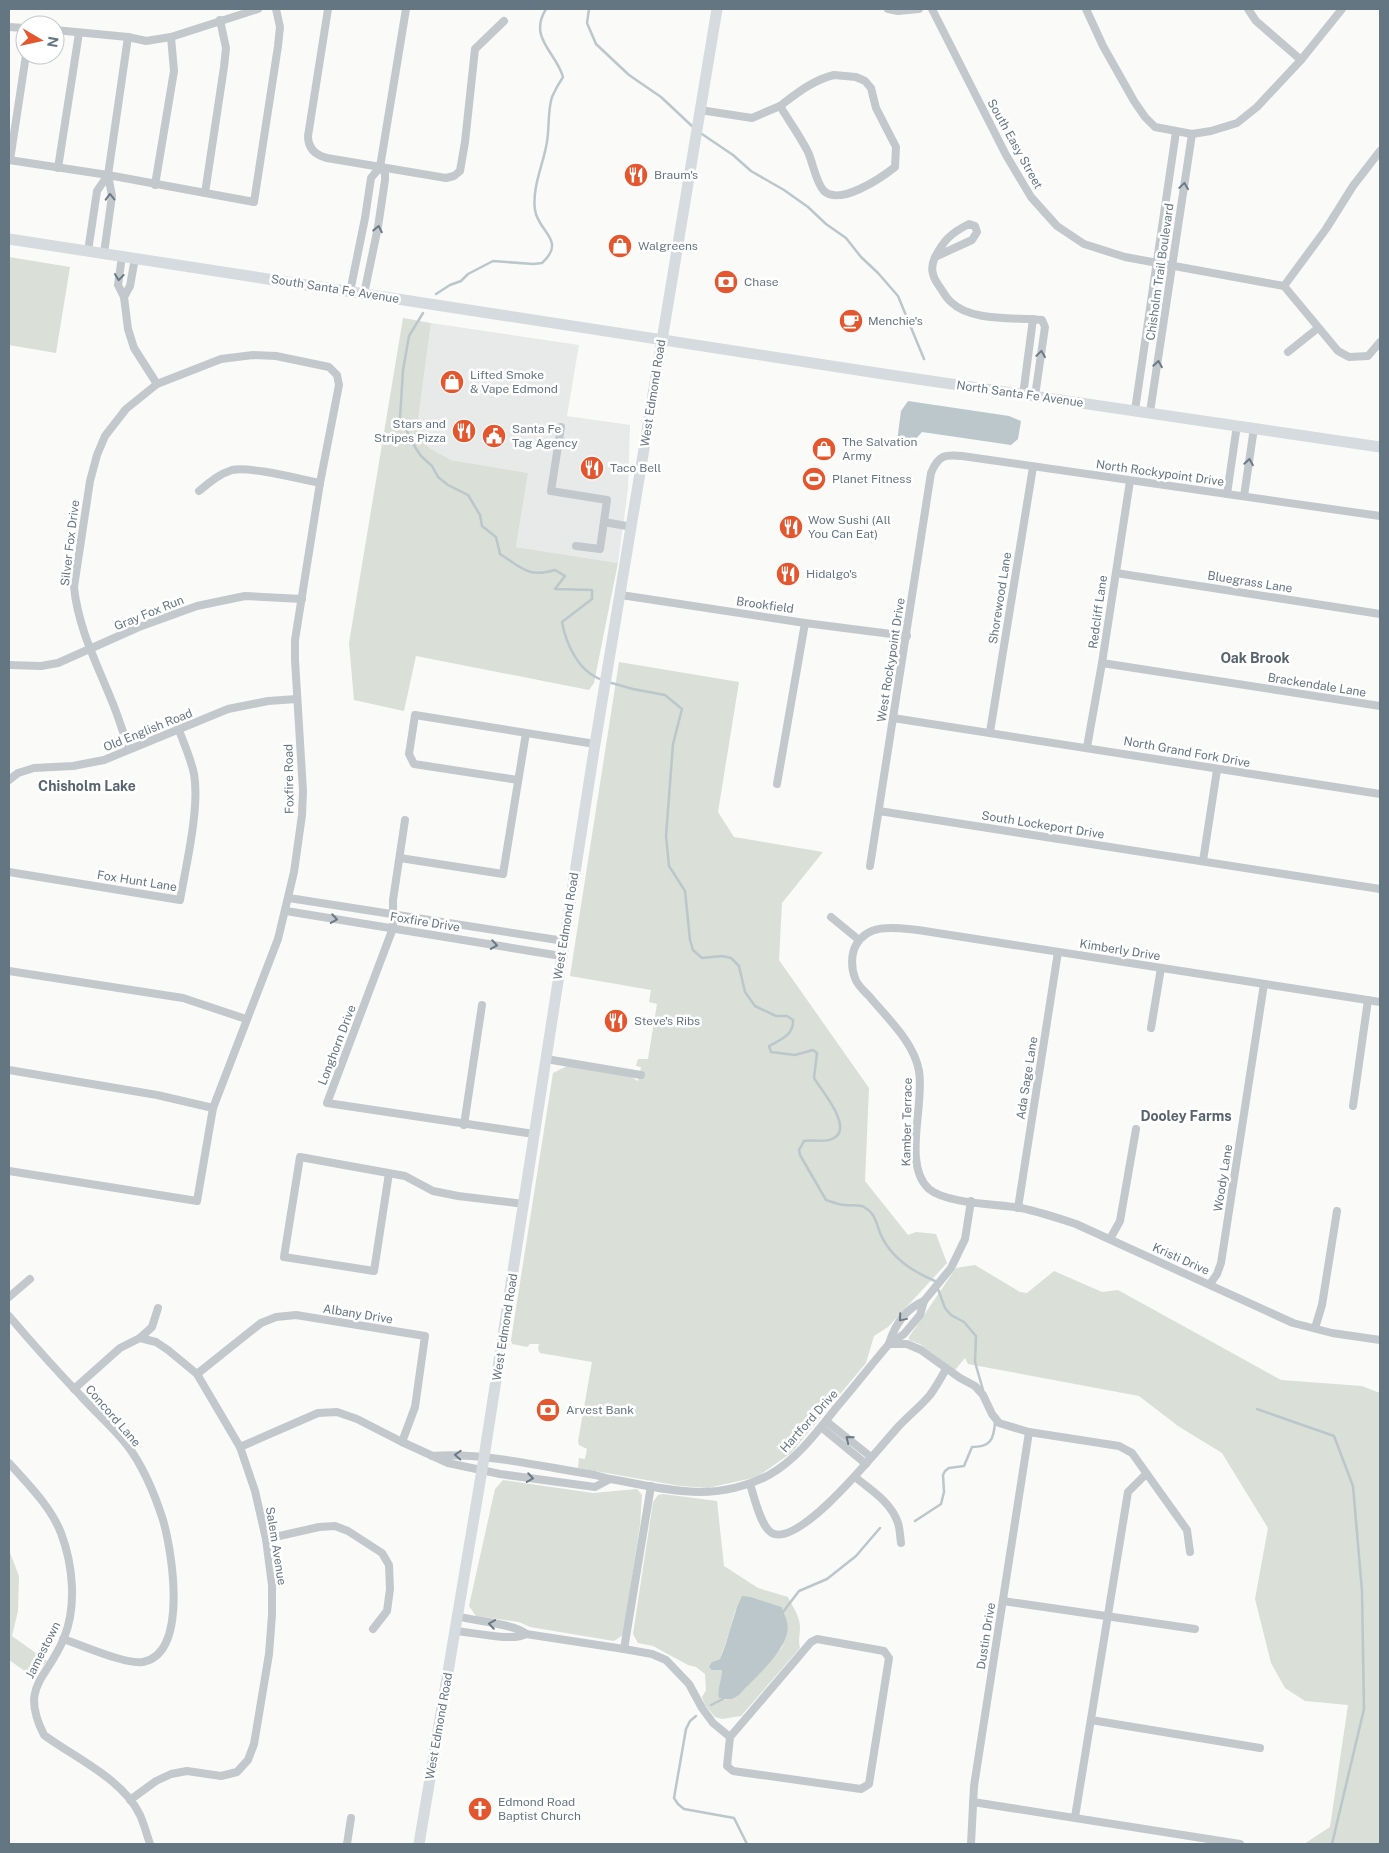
<svg xmlns="http://www.w3.org/2000/svg" width="1389" height="1853" viewBox="0 0 1389 1853" font-family="'Public Sans',sans-serif">
<style>
.built{fill:#e8e9e9}
.green{fill:#dadfd7;fill-rule:evenodd}
.water{fill:#bbc7cb}
.lines{fill:none;stroke-linecap:round;stroke-linejoin:round}
.stream{stroke:#bbc7cb;stroke-width:2.5}
.street{stroke:#c3c8cc;stroke-width:8}
.secondary{stroke:#d6dbdf;stroke-width:11}
.oneway{stroke:#6a7a87}
.labels{text-anchor:middle;stroke-width:5;stroke-linejoin:round;paint-order:stroke}
.street-label{font-size:12px;fill:#657683;stroke:#fff}
.poi-label{font-size:12px;fill:#657683;stroke:#fff;text-anchor:start}
.neighbourhood-label{font-size:14px;font-weight:bold;fill:#57646e;stroke:#fff}
</style>
<rect width="100%" height="100%" fill="#fafaf8"/>
<path class="built" d="M431,323L579,345L567,416L630,425L628,489L618,563L516,547L528,473L451,460L428,447L418,420Z"/>
<g class="green">
<path d="M9,257L70,267L56,353L9,345Z"/>
<path d="M403,318L431,323L418,420L428,447L451,460L528,473L516,547L618,563L594,683L589,690L416,656L404,711L354,700L349,643Z"/>
<path d="M619,662L739,682L718,812L734,837L823,852L782,903L779,960L869,1088L865,1181L908,1235L916,1232L936,1234L947,1263L888,1327L874,1336L866,1363L791,1453L757,1477L708,1488L680,1486L578,1468L579,1458L585,1459L587,1449L579,1445L578,1441L592,1362L540,1353L538,1349L539,1344H530L527,1347L512,1344L511,1340L553,1073L567,1066L631,1077L638,1081L641,1067L636,1066L638,1059H648L657,1004L649,1002L651,990L570,976Z"/>
<path d="M975,1265L1020,1292L1027,1293L1054,1271L1102,1292L1118,1290L1281,1380L1362,1386L1380,1393V1844H1304L1330,1827L1348,1705L1305,1701L1285,1688L1271,1663L1255,1599L1268,1528L1222,1453L1178,1426L1139,1396L968,1364L965,1358L955,1370L920,1344L909,1340V1337L956,1268Z"/>
<path d="M503,1480L593,1493L637,1489L642,1495L640,1525L623,1635L614,1641L530,1627L519,1622L476,1616L469,1606L495,1489Z"/>
<path d="M663,1494L717,1501L724,1566L758,1588L788,1597C792,1606 800,1616 800,1627C800,1635 798,1640 800,1648L741,1716L722,1719L715,1717L705,1705L702,1697L706,1690L705,1674L696,1667L688,1665L653,1646L638,1643L633,1634L653,1502L658,1495ZM751,1597L782,1607L787,1623L782,1647L740,1694C733,1701 728,1701 719,1698L722,1680V1670H712V1662L720,1659L729,1633L735,1611Z"/>
<path d="M9,1550L19,1576L18,1611L12,1636L47,1661L32,1676L9,1660Z"/>
</g>
<g class="water">
<path d="M908,401L1009,416L1021,421L1018,439L1011,445L922,432L911,444L897,441L901,411Z"/>
<path d="M742,1596L751,1597L782,1607C783,1612 786,1617 787,1622C793,1646 755,1677 740,1694C733,1701 728,1700 719,1698C717,1689 722,1680 722,1670H712L709,1667L712,1662L720,1659C729,1639 732,1616 742,1596Z"/>
</g>
<g class="lines">
<g class="stream">
<path d="M589,9L587,23L596,44L629,75L661,97L693,127"/>
<path d="M699,132L733,155L751,171L784,190L808,207L826,224L846,238L861,257L878,273L898,296L924,359"/>
<path d="M436,294L450,285L461,281L468,274L493,261L533,264L542,263C567,240 538,232 535,210C532,189 542,167 546,147C550,131 547,113 552,97C555,90 559,83 563,77C556,52 528,38 546,9"/>
<path d="M423,313L409,336L403,370L400,418L415,447L421,456L432,466L438,477L448,485L468,495L480,515L482,526L496,537L500,554C522,568 528,578 555,570L565,576L555,589L592,590V599L562,622C566,644 579,673 603,680"/>
<path d="M608,682L633,689L665,695L682,709L673,744L666,836L669,866L685,891L690,940L693,950L702,958L722,956L731,958L739,966L745,992L755,1006L776,1016H787L793,1020C794,1035 780,1040 769,1046L771,1052L795,1055L813,1050L817,1053L814,1078C820,1089 856,1129 832,1139C824,1143 812,1139 804,1141L799,1150L800,1155L826,1200C832,1202 839,1205 845,1205C851,1206 859,1204 864,1207C875,1213 876,1222 880,1233C890,1257 911,1271 935,1281L945,1308L951,1315L964,1322L976,1336L975,1362L983,1390"/>
<path d="M1257,1409L1334,1436L1353,1486L1362,1591L1364,1709L1332,1844"/>
<path d="M915,1521L941,1504L944,1492L943,1475L945,1471L949,1468L964,1466L972,1447C990,1447 994,1440 995,1422"/>
<path d="M783,1612L799,1591L827,1579L856,1556L880,1528"/>
<path d="M711,1705L723,1699"/>
<path d="M696,1716L690,1721L686,1729L674,1798L678,1804L684,1809L734,1818L747,1844"/>
</g>
<g class="street">
<path d="M328,9L308,136C308,148 315,155 327,158L446,178L454,176L460,171L465,142L475,49L504,21"/>
<path d="M888,9L898,11L919,9"/>
<path d="M932,9L1006,155L1031,197L1057,226L1084,244L1125,257L1284,286L1338,351L1349,357L1368,356L1380,342"/>
<path d="M1086,9L1103,46L1134,101L1145,117L1155,127L1192,134L1211,131L1237,123L1257,107L1301,60L1342,9"/>
<path d="M1248,9L1256,21L1301,60"/>
<path d="M9,27L25,28"/>
<path d="M55,30L128,37L146,41L171,37L258,9"/>
<path d="M834,75L856,77L865,81L871,88L876,108L896,147L895,167C881,178 840,206 824,191C816,183 813,163 808,152C800,136 789,121 780,106C797,93 813,80 834,75Z"/>
<path d="M700,110L752,118L780,106"/>
<path d="M9,160L108,175L254,202L278,46L280,27L276,9"/>
<path d="M10,160L26,55"/>
<path d="M58,168L79,33"/>
<path d="M155,185L174,71L171,37"/>
<path d="M205,193L224,67L226,48L220,20"/>
<path d="M88,251L97,191L108,175"/>
<path d="M104,253L112,196L108,175L128,37"/>
<path d="M122,256L118,285L124,297L128,329L134,348L157,384"/>
<path d="M935,257C944,240 951,233 969,224L975,226L977,232L972,240L935,257C930,268 932,276 939,286C943,291 946,298 951,302C971,322 1016,317 1042,320L1045,327L1035,396"/>
<path d="M1284,286L1326,229L1353,186L1380,151"/>
<path d="M350,292L365,218L371,178L380,167L406,9"/>
<path d="M364,294L378,227L385,180V173L380,167"/>
<path d="M124,297L130,286L135,258"/>
<path d="M1288,352L1318,328"/>
<path d="M1023,395L1033,319"/>
<path d="M1135,410L1176,132"/>
<path d="M1150,412L1192,134"/>
<path d="M561,427L551,491L607,500L600,549L576,546"/>
<path d="M199,491C209,483 219,474 232,470C250,466 299,479 320,483"/>
<path d="M1227,494L1237,425"/>
<path d="M1244,496L1254,428"/>
<path d="M604,522L632,527"/>
<path d="M1116,573L1380,614"/>
<path d="M621,595L805,623L907,636"/>
<path d="M1102,663L1380,706"/>
<path d="M9,665L41,666L58,663L139,627L197,606L245,596L302,599"/>
<path d="M893,718L1380,794"/>
<path d="M990,732L1033,467"/>
<path d="M1087,747L1102,663L1130,481"/>
<path d="M9,780L18,773L34,768L73,766L104,760L228,709L268,701L297,699"/>
<path d="M518,780L414,764L409,754L415,715L595,744"/>
<path d="M777,784L805,623"/>
<path d="M879,811L1380,889"/>
<path d="M405,820L393,900V928L327,1103L534,1134"/>
<path d="M400,858L503,874L526,733"/>
<path d="M1203,861L1217,770"/>
<path d="M870,866L931,473C938,456 944,454 962,456L1380,516"/>
<path d="M9,872L180,900C186,866 200,807 194,774C191,759 184,744 179,730"/>
<path d="M289,898L564,941"/>
<path d="M286,911L561,956"/>
<path d="M831,917L859,940"/>
<path d="M9,971L183,998L246,1019"/>
<path d="M1380,1002L918,930C897,928 869,922 856,945C851,954 851,968 855,978C857,985 864,991 869,996C887,1018 914,1042 919,1071C925,1104 902,1165 929,1189C947,1204 998,1204 1021,1208C1040,1212 1058,1218 1076,1224L1293,1323L1332,1333L1380,1340"/>
<path d="M1151,1028L1161,968"/>
<path d="M546,1059L641,1075"/>
<path d="M9,1070L157,1095L213,1108"/>
<path d="M1353,1106L1368,1000"/>
<path d="M464,1125L482,1005"/>
<path d="M9,1171L197,1201L213,1108L278,939L294,872L302,815L303,791L295,660V640L320,483L339,385L337,375L329,367L276,356L253,355L221,359L157,384L126,409L105,436L97,455L90,481L74,587C78,627 96,662 111,699C118,715 123,733 129,749"/>
<path d="M389,1173L374,1271L284,1257L300,1157L405,1176L433,1191L458,1196L524,1204"/>
<path d="M1018,1208L1058,952"/>
<path d="M1110,1239L1120,1221L1136,1129"/>
<path d="M1210,1284L1217,1274L1221,1263L1264,984"/>
<path d="M9,1297L30,1279"/>
<path d="M9,1316C32,1343 56,1370 80,1395C95,1412 113,1427 127,1445C143,1466 155,1495 163,1520C172,1551 189,1653 143,1662C126,1665 82,1645 63,1639"/>
<path d="M1315,1328L1322,1305L1337,1211"/>
<path d="M889,1344H907L921,1350L960,1378L975,1386L983,1395L992,1414L999,1423L1029,1432L1119,1446L1132,1453L1187,1530L1190,1552"/>
<path d="M889,1344C895,1324 905,1309 924,1301"/>
<path d="M197,1374L261,1323L276,1317L296,1315L425,1336L415,1407L402,1442"/>
<path d="M74,1389L120,1348L140,1338L152,1327L158,1308"/>
<path d="M826,1421L871,1457"/>
<path d="M821,1427L866,1464"/>
<path d="M240,1447L318,1413L337,1412L357,1419L402,1442L448,1463L500,1474L595,1487L610,1479L595,1475C543,1467 484,1452 432,1456"/>
<path d="M9,1463C28,1484 51,1507 61,1533C73,1565 77,1606 64,1638C47,1680 19,1685 44,1735C75,1758 123,1779 140,1815C144,1824 147,1835 150,1844"/>
<path d="M855,1477C871,1490 891,1502 898,1523C900,1529 900,1536 901,1543"/>
<path d="M610,1479C640,1484 670,1492 700,1492C723,1492 749,1486 769,1475C797,1459 817,1432 836,1408C854,1387 871,1365 889,1344L904,1334L920,1315L924,1301L951,1268L965,1239L971,1201"/>
<path d="M750,1484C754,1496 761,1530 774,1534C804,1543 878,1449 898,1427C908,1416 920,1407 930,1395C936,1387 941,1378 946,1369"/>
<path d="M266,1539L319,1527L335,1526L348,1531L382,1553L389,1565L390,1589L387,1611L373,1629"/>
<path d="M1003,1601L1195,1629"/>
<path d="M457,1616C473,1621 517,1624 526,1634L624,1649L652,1654L666,1660L689,1684L702,1708L713,1723L730,1737"/>
<path d="M455,1631C472,1632 513,1642 526,1634"/>
<path d="M817,1639L884,1651L889,1658L869,1784L861,1789L733,1771L727,1766L730,1737L811,1642Z"/>
<path d="M624,1649L651,1486"/>
<path d="M1091,1720L1260,1748"/>
<path d="M130,1800L156,1781L171,1774L187,1771L221,1776L237,1772L248,1760L254,1744L269,1654L272,1615V1585L266,1539L255,1491L240,1447L197,1374L168,1350L156,1342L140,1338"/>
<path d="M973,1802L1240,1844"/>
<path d="M1075,1817L1128,1492L1146,1474"/>
<path d="M347,1844L351,1818"/>
<path d="M971,1844L974,1786L1029,1432"/>
</g>
<g class="secondary">
<path d="M9,239L890,375L1380,447"/>
<path d="M419,1844L482,1470L595,744L717,9"/>
</g>
</g>
<defs><path id="oneway-chevron" d="M-2-3.5L2.5 0L-2 3.5" fill="none" stroke-width="1.6" stroke-linecap="round" stroke-linejoin="round" transform="scale(1.25)"/></defs>
<g class="oneway">
<use href="#oneway-chevron" transform="translate(1184 186) rotate(-82)"/>
<use href="#oneway-chevron" transform="translate(110 197) rotate(-91)"/>
<use href="#oneway-chevron" transform="translate(378 229) rotate(-79)"/>
<use href="#oneway-chevron" transform="translate(119 277) rotate(96)"/>
<use href="#oneway-chevron" transform="translate(1041 354) rotate(-82)"/>
<use href="#oneway-chevron" transform="translate(1158 364) rotate(-81)"/>
<use href="#oneway-chevron" transform="translate(1249 462) rotate(-81)"/>
<use href="#oneway-chevron" transform="translate(334 919) rotate(9)"/>
<use href="#oneway-chevron" transform="translate(494 945) rotate(9)"/>
<use href="#oneway-chevron" transform="translate(902 1318) rotate(130)"/>
<use href="#oneway-chevron" transform="translate(849 1439) rotate(-141)"/>
<use href="#oneway-chevron" transform="translate(458 1455) rotate(-177)"/>
<use href="#oneway-chevron" transform="translate(530 1478) rotate(9)"/>
<use href="#oneway-chevron" transform="translate(492 1624) rotate(-171)"/>
</g>
<defs>
<g id="restaurant-disc" transform="scale(1.25)"><circle r="9.5" fill="#e4572e" stroke="#fff"/><path d="M-5-6h1v4h1v-4h1v4h1v-4h1v5L-1.5 .5V6h-2V.5L-5-1ZM5-6V6H3V1.5H1.5Q1.5-4 5-6Z" fill="#fff"/></g>
<g id="shop-disc" transform="scale(1.25)"><circle r="9.5" fill="#e4572e" stroke="#fff"/><path d="M-5-2.5h2.3a2.7 3.5 0 0 1 5.4 0H5L5.5 6h-11ZM-1.5-2.5h3a1.5 2.3 0 0 0-3 0Z" fill="#fff"/></g>
<g id="bank-disc" transform="scale(1.25)"><circle r="9.5" fill="#e4572e" stroke="#fff"/><path d="M-6-4H6V4H-6ZM0-2.3a2.3 2.3 0 1 0 0 4.6a2.3 2.3 0 1 0 0-4.6Z" fill="#fff"/></g>
<g id="cafe-disc" transform="scale(1.25)"><circle r="9.5" fill="#e4572e" stroke="#fff"/><path d="M-5.5-4.5H6V0H3Q3 3.5 0 3.5H-2.5Q-5.5 3.5-5.5 0ZM3-3.2v2h1.7v-2ZM-6 4.5H4V6H-6Z" fill="#fff"/></g>
<g id="civic-disc" transform="scale(1.25)"><circle r="9.5" fill="#e4572e" stroke="#fff"/><path d="M-.6-6.5H3V-4.5H.6V-3L4-1V1h2V6H-6V1h2V-1L-.6-3ZM-1.2 2.5V6h2.4V2.5Z" fill="#fff"/></g>
<g id="stadium-disc" transform="scale(1.25)"><circle r="9.5" fill="#e4572e" stroke="#fff"/><path d="M0-5a6.5 5 0 1 0 0 10a6.5 5 0 1 0 0-10ZM-3.5-1.8h7v3.6h-7Z" fill="#fff"/></g>
<g id="church-disc" transform="scale(1.25)"><circle r="9.5" fill="#e4572e" stroke="#fff"/><path d="M-1.2-6h2.4v3.5h3.3v2.4h-3.3V6h-2.4V-.1h-3.3v-2.4h3.3Z" fill="#fff"/></g>
</defs>
<g fill-rule="evenodd">
<use href="#restaurant-disc" x="636" y="175"/>
<use href="#shop-disc" x="620" y="246"/>
<use href="#bank-disc" x="726" y="282"/>
<use href="#cafe-disc" x="851" y="321"/>
<use href="#shop-disc" x="452" y="382"/>
<use href="#restaurant-disc" x="464" y="431"/>
<use href="#civic-disc" x="494" y="436"/>
<use href="#shop-disc" x="824" y="449"/>
<use href="#restaurant-disc" x="592" y="468"/>
<use href="#stadium-disc" x="814" y="479"/>
<use href="#restaurant-disc" x="791" y="527"/>
<use href="#restaurant-disc" x="788" y="574"/>
<use href="#restaurant-disc" x="616" y="1021"/>
<use href="#bank-disc" x="548" y="1410"/>
<use href="#church-disc" x="480" y="1809"/>
</g>
<g class="labels">
<g class="street-label">
<text transform="translate(1015 144) rotate(61)" y="4">South Easy Street</text>
<text transform="translate(1160 272) rotate(-82)" y="4">Chisholm Trail Boulevard</text>
<text transform="translate(335 289) rotate(9)" y="4">South Santa Fe Avenue</text>
<text transform="translate(653 393) rotate(-81)" y="4">West Edmond Road</text>
<text transform="translate(1020 394) rotate(8)" y="4">North Santa Fe Avenue</text>
<text transform="translate(1160 473) rotate(8)" y="4">North Rockypoint Drive</text>
<text transform="translate(70 543) rotate(-83)" y="4">Silver Fox Drive</text>
<text transform="translate(1250 582) rotate(9)" y="4">Bluegrass Lane</text>
<text transform="translate(1000 598) rotate(-81)" y="4">Shorewood Lane</text>
<text transform="translate(765 605) rotate(8)" y="4">Brookfield</text>
<text transform="translate(1098 612) rotate(-82)" y="4">Redcliff Lane</text>
<text transform="translate(149 613) rotate(-22)" y="4">Gray Fox Run</text>
<text transform="translate(891 660) rotate(-81)" y="4">West Rockypoint Drive</text>
<text transform="translate(1317 685) rotate(9)" y="4">Brackendale Lane</text>
<text transform="translate(148 730) rotate(-22)" y="4">Old English Road</text>
<text transform="translate(1187 752) rotate(10)" y="4">North Grand Fork Drive</text>
<text transform="translate(289 779) rotate(-91)" y="4">Foxfire Road</text>
<text transform="translate(1043 825) rotate(9)" y="4">South Lockeport Drive</text>
<text transform="translate(137 881) rotate(9)" y="4">Fox Hunt Lane</text>
<text transform="translate(425 922) rotate(9)" y="4">Foxfire Drive</text>
<text transform="translate(566 926) rotate(-81)" y="4">West Edmond Road</text>
<text transform="translate(1120 950) rotate(9)" y="4">Kimberly Drive</text>
<text transform="translate(337 1045) rotate(-69)" y="4">Longhorn Drive</text>
<text transform="translate(1027 1078) rotate(-81)" y="4">Ada Sage Lane</text>
<text transform="translate(907 1122) rotate(-89)" y="4">Kamber Terrace</text>
<text transform="translate(1223 1178) rotate(-81)" y="4">Woody Lane</text>
<text transform="translate(1181 1259) rotate(24)" y="4">Kristi Drive</text>
<text transform="translate(358 1314) rotate(9)" y="4">Albany Drive</text>
<text transform="translate(505 1327) rotate(-81)" y="4">West Edmond Road</text>
<text transform="translate(113 1416) rotate(49)" y="4">Concord Lane</text>
<text transform="translate(809 1421) rotate(-48)" y="4">Hartford Drive</text>
<text transform="translate(276 1546) rotate(81)" y="4">Salem Avenue</text>
<text transform="translate(986 1636) rotate(-81)" y="4">Dustin Drive</text>
<text transform="translate(43 1650) rotate(-63)" y="4">Jamestown</text>
<text transform="translate(439 1726) rotate(-80)" y="4">West Edmond Road</text>
</g>
<g class="poi-label">
<text x="654" y="179">Braum's</text>
<text x="638" y="250">Walgreens</text>
<text x="744" y="286">Chase</text>
<text x="868" y="325">Menchie's</text>
<text x="470" y="379">Lifted Smoke<tspan x="470" dy="14">&amp; Vape Edmond</tspan></text>
<text x="446" y="428" text-anchor="end">Stars and<tspan x="446" dy="14">Stripes Pizza</tspan></text>
<text x="512" y="433">Santa Fe<tspan x="512" dy="14">Tag Agency</tspan></text>
<text x="842" y="446">The Salvation<tspan x="842" dy="14">Army</tspan></text>
<text x="610" y="472">Taco Bell</text>
<text x="832" y="483">Planet Fitness</text>
<text x="808" y="524">Wow Sushi (All<tspan x="808" dy="14">You Can Eat)</tspan></text>
<text x="806" y="578">Hidalgo's</text>
<text x="634" y="1025">Steve's Ribs</text>
<text x="566" y="1414">Arvest Bank</text>
<text x="498" y="1806">Edmond Road<tspan x="498" dy="14">Baptist Church</tspan></text>
</g>
<g class="neighbourhood-label">
<text x="1255" y="663">Oak Brook</text>
<text x="87" y="791">Chisholm Lake</text>
<text x="1186" y="1121">Dooley Farms</text>
</g>
</g>
<rect width="1389" height="1853" fill="none" stroke="#657683" stroke-width="20"/>
<g transform="translate(40 40) rotate(99)"><circle r="24" fill="#ffffff" stroke="#c1c8cd"/>
<path d="M0-4L9 19L0 12L-9 19Z" fill="#e4572e"/>
<text y="-8" font-size="14" font-weight="bold" text-anchor="middle" fill="#657683">N</text>
</g>
</svg>
